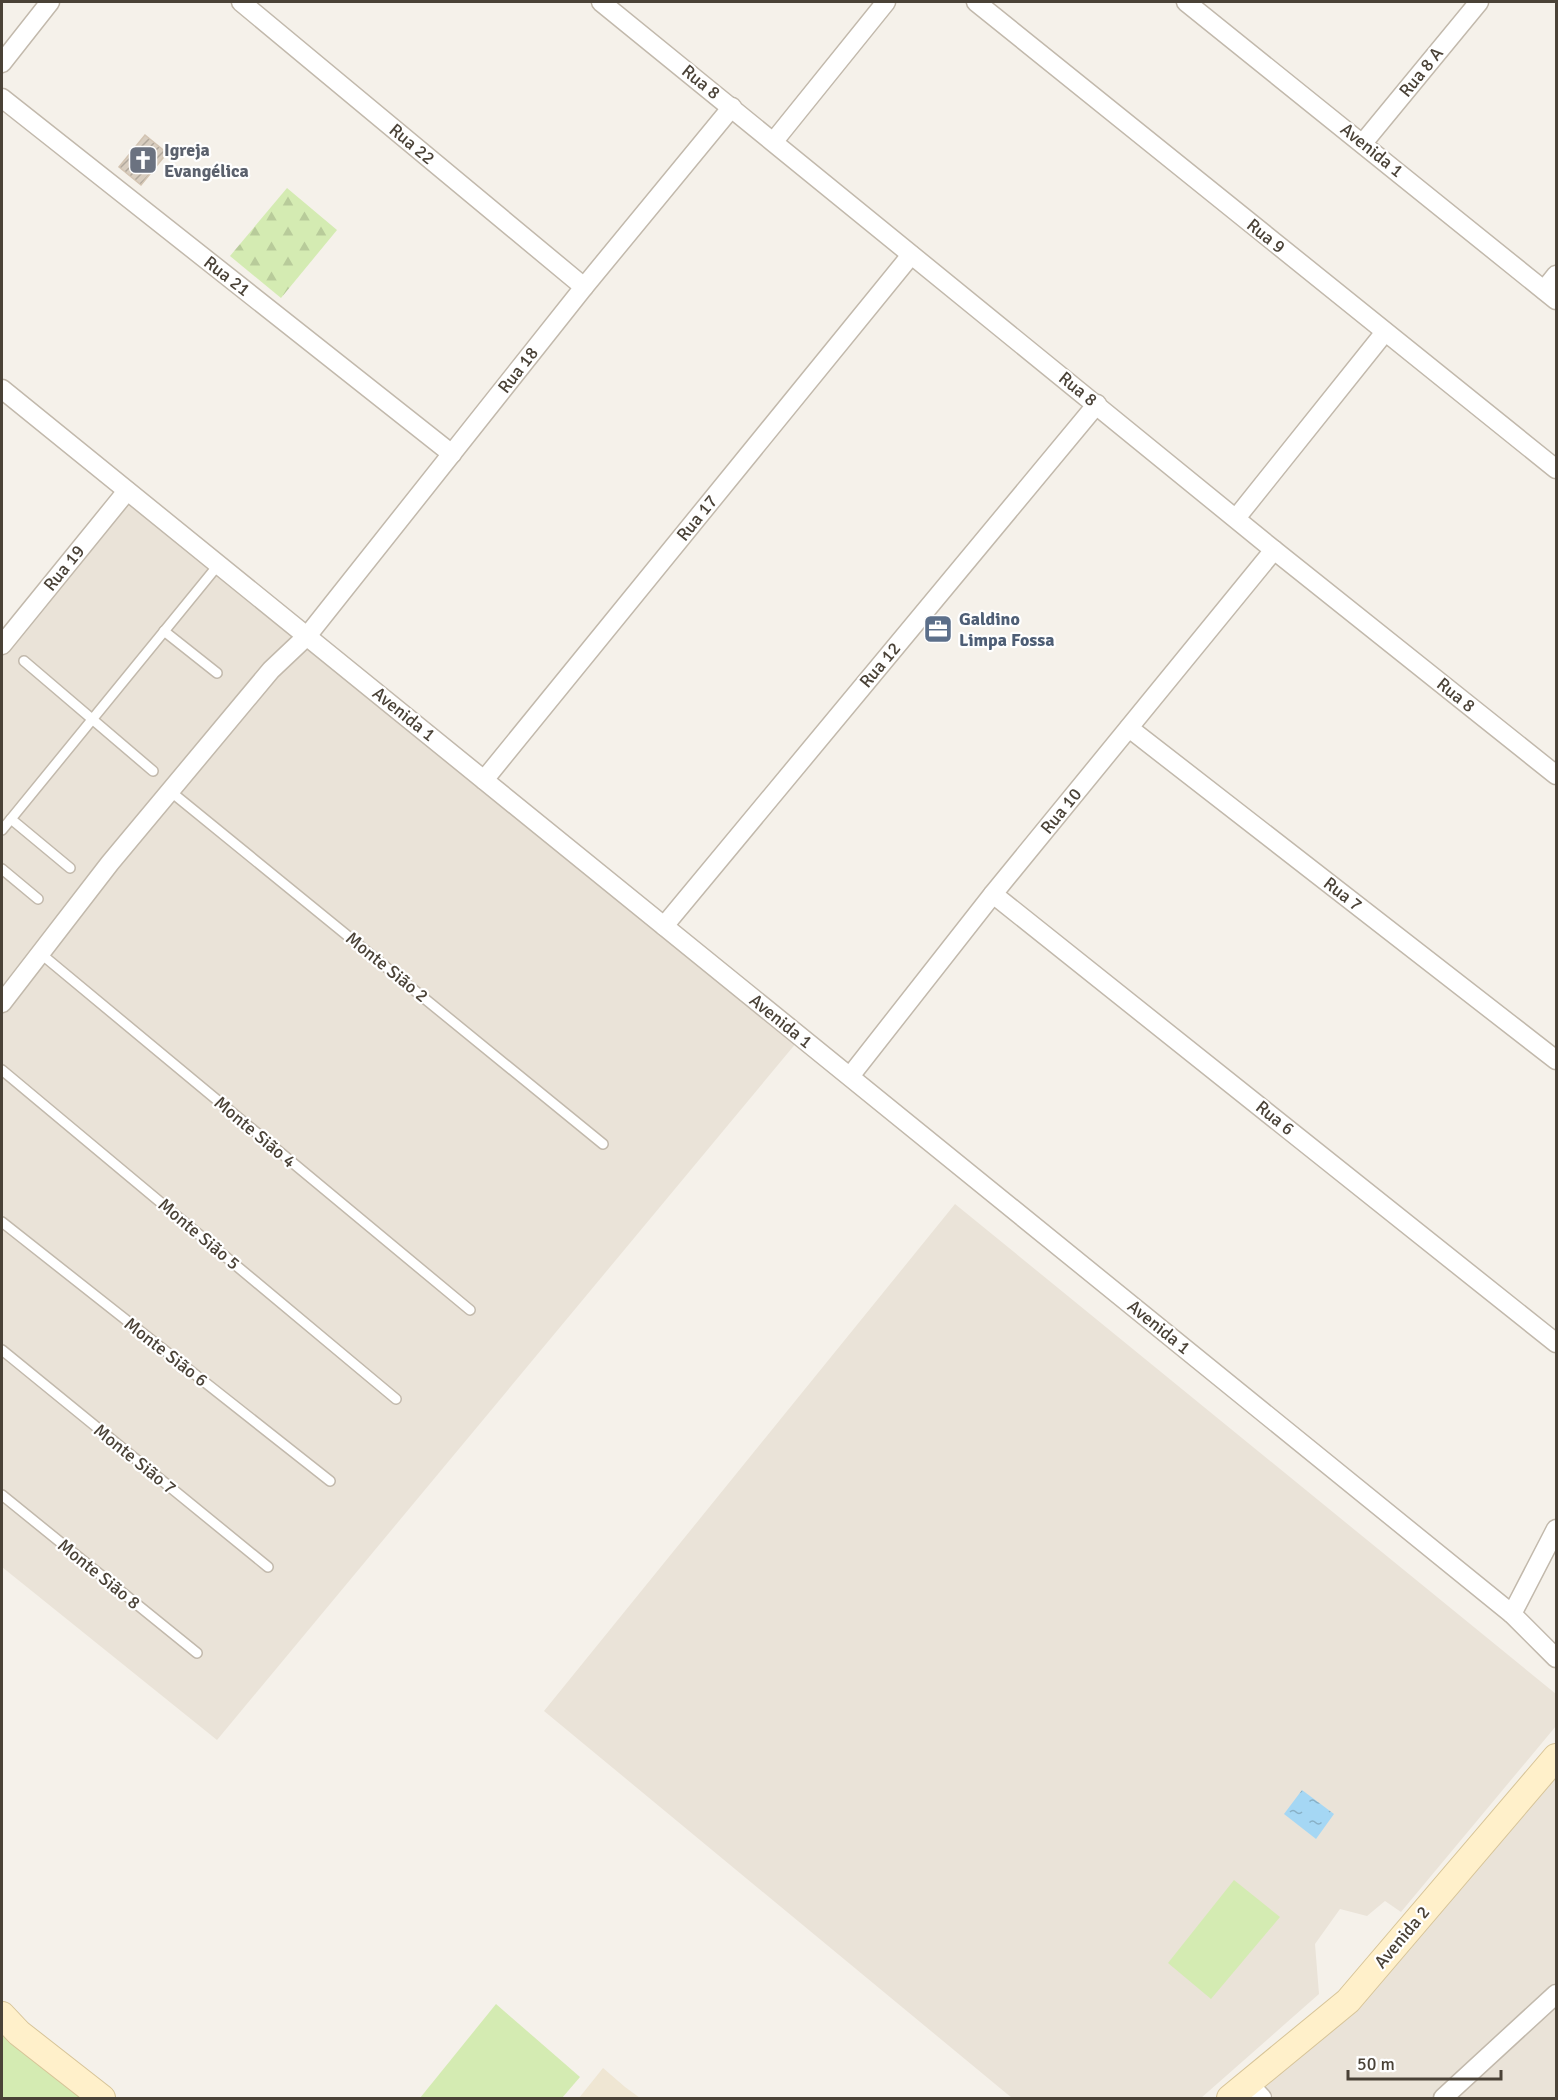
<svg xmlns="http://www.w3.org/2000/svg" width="1558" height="2100" viewBox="0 0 1558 2100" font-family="Signika,sans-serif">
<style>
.residential{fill:#eae3d8}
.education{fill:#efe6d3}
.green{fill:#d4ebb2}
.forest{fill:url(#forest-firs)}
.water{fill:url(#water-ripples)}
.building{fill:url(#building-hatch);stroke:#d3c4b2;stroke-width:1.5}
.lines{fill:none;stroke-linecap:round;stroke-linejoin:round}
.lane-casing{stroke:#c2b9ac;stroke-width:12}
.street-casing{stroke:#c2b9ac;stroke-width:21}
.secondary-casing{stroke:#d7c498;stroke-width:28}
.lane{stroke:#fff;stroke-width:9}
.street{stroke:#fff;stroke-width:18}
.secondary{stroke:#fff0ca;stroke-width:26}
.labels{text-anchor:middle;stroke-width:4.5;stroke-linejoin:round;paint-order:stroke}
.street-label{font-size:18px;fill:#4a4237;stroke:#fff}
.worship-label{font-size:18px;font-weight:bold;fill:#5b616d;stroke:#fff;text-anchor:start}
.service-label{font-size:18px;font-weight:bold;fill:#4e5e75;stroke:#fff;text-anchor:start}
</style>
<defs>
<pattern id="forest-firs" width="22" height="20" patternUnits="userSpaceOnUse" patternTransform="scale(1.5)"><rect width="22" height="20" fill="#d4ebb2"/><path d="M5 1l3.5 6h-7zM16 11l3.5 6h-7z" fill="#b8cb9a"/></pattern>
<pattern id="water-ripples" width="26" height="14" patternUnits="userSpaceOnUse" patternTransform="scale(1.5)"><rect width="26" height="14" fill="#a5d7f4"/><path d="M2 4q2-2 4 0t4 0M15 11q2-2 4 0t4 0" fill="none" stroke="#88b0c6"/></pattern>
<pattern id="building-hatch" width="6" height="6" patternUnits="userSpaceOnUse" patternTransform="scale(1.5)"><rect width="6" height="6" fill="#d8cdbf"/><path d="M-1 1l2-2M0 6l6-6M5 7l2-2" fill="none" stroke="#b1a89c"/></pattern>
</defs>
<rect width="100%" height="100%" fill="#f5f1ea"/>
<g class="residential">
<path d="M116,491L797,1042L217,1740L2,1567V643Z"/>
<path d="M955,1204L1556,1694V1726L1401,1912L1385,1901L1367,1916L1340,1909L1315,1944L1319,1994L1201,2098H1012L544,1711Z"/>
<path d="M1556,1773V1986L1433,2098H1274L1261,2084Z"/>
<path d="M1556,2005V2098H1456Z"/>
</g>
<path class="education" d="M603,2068L625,2087L640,2098H579Z"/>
<g class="green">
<path d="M1234,1880L1280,1917L1211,1999L1168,1963Z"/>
<path d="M496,2004L580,2077L562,2098H420Z"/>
<path d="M2,2020L94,2098H2Z"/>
</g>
<path class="forest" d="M287,188L337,230L281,298L230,256Z"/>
<path class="water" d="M1302,1790L1334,1814L1316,1839L1284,1814Z"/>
<path class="building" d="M145,135L167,153L141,185L119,167Z"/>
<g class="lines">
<g class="lane-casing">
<g id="lane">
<path d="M164,631L217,673"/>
<path d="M24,661L153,771"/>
<path d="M170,791L603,1144"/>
<path d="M11,819L70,868"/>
<path d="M2,830L219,564"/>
<path d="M2,869L38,899"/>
<path d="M40,953L470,1310"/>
<path d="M2,1070L396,1399"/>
<path d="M2,1222L330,1481"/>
<path d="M2,1350L268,1567"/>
<path d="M2,1495L197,1653"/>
</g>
</g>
<g class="street-casing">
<g id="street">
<path d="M241,2L584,287"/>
<path d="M601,2L1274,550L1556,775"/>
<path d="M976,2L1556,469"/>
<path d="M1186,2L1556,300"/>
<path d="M2,63L50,2"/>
<path d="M2,98L452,454"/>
<path d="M774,141L886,2"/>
<path d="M1363,143L1479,2"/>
<path d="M1544,290L1556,275"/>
<path d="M2,389L1512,1614L1556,1658"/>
<path d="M1237,517L1385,332"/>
<path d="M2,645L127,491"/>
<path d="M1129,728L1556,1060"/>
<path d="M484,780L911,255"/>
<path d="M993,894L1556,1343"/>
<path d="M664,926L1097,404"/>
<path d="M2,1003L110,863L271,670L308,635L584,287L732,107"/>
<path d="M851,1075L993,894L1274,550"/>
<path d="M1512,1614L1556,1529"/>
<path d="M1248,2083L1262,2098"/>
<path d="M1443,2098L1556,1994"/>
</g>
</g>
<g class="secondary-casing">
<g id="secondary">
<path d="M2,2015L19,2033L102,2098"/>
<path d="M1230,2098L1348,2001L1556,1757"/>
</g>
</g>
<use href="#lane" class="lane"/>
<use href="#street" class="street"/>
<use href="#secondary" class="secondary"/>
</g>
<defs>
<g id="church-square" transform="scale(1.5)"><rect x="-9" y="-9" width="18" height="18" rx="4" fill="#6b7280" stroke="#fff"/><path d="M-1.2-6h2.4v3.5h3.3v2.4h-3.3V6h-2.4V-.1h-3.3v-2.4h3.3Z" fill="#fff"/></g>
<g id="office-square" transform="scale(1.5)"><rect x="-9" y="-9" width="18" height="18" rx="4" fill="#5c6f8a" stroke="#fff"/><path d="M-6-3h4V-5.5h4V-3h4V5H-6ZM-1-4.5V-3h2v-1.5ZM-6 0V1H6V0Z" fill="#fff"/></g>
</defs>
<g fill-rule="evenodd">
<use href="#church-square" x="143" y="160"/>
<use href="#office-square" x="938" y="629"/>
</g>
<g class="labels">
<g class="street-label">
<text transform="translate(1421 72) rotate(-51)" y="6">Rua 8 A</text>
<text transform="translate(701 82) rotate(39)" y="6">Rua 8</text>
<text transform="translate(412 144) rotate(40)" y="6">Rua 22</text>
<text transform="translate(1372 150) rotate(39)" y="6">Avenida 1</text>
<text transform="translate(1266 236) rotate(39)" y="6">Rua 9</text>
<text transform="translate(227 276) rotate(38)" y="6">Rua 21</text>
<text transform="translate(518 370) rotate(-52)" y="6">Rua 18</text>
<text transform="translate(1078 389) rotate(39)" y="6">Rua 8</text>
<text transform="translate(697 518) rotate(-51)" y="6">Rua 17</text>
<text transform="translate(64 568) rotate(-51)" y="6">Rua 19</text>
<text transform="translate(880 665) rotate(-50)" y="6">Rua 12</text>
<text transform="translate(1456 695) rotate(39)" y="6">Rua 8</text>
<text transform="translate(404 714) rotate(39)" y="6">Avenida 1</text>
<text transform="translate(1061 811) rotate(-51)" y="6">Rua 10</text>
<text transform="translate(1343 894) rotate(38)" y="6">Rua 7</text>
<text transform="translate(387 967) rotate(39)" y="6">Monte Sião 2</text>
<text transform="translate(781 1021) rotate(39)" y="6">Avenida 1</text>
<text transform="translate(1275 1118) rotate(39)" y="6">Rua 6</text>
<text transform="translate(255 1132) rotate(40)" y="6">Monte Sião 4</text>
<text transform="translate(199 1234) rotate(40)" y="6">Monte Sião 5</text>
<text transform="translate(1159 1327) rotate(39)" y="6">Avenida 1</text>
<text transform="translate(166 1352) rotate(38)" y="6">Monte Sião 6</text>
<text transform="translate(135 1459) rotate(39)" y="6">Monte Sião 7</text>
<text transform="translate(99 1574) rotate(39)" y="6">Monte Sião 8</text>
<text transform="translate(1402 1937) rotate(-50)" y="6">Avenida 2</text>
</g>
<g class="worship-label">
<text x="164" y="156">Igreja<tspan x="164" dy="21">Evangélica</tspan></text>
</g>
<g class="service-label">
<text x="959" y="625">Galdino<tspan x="959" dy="21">Limpa Fossa</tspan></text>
</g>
</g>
<rect width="1558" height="2100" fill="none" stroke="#4a4237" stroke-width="6"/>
<path d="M1348 2070v9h153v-9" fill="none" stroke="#4a4237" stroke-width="3"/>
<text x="1357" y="2070" font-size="18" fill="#4a4237" stroke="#ffffff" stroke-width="4.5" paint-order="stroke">50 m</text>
</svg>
